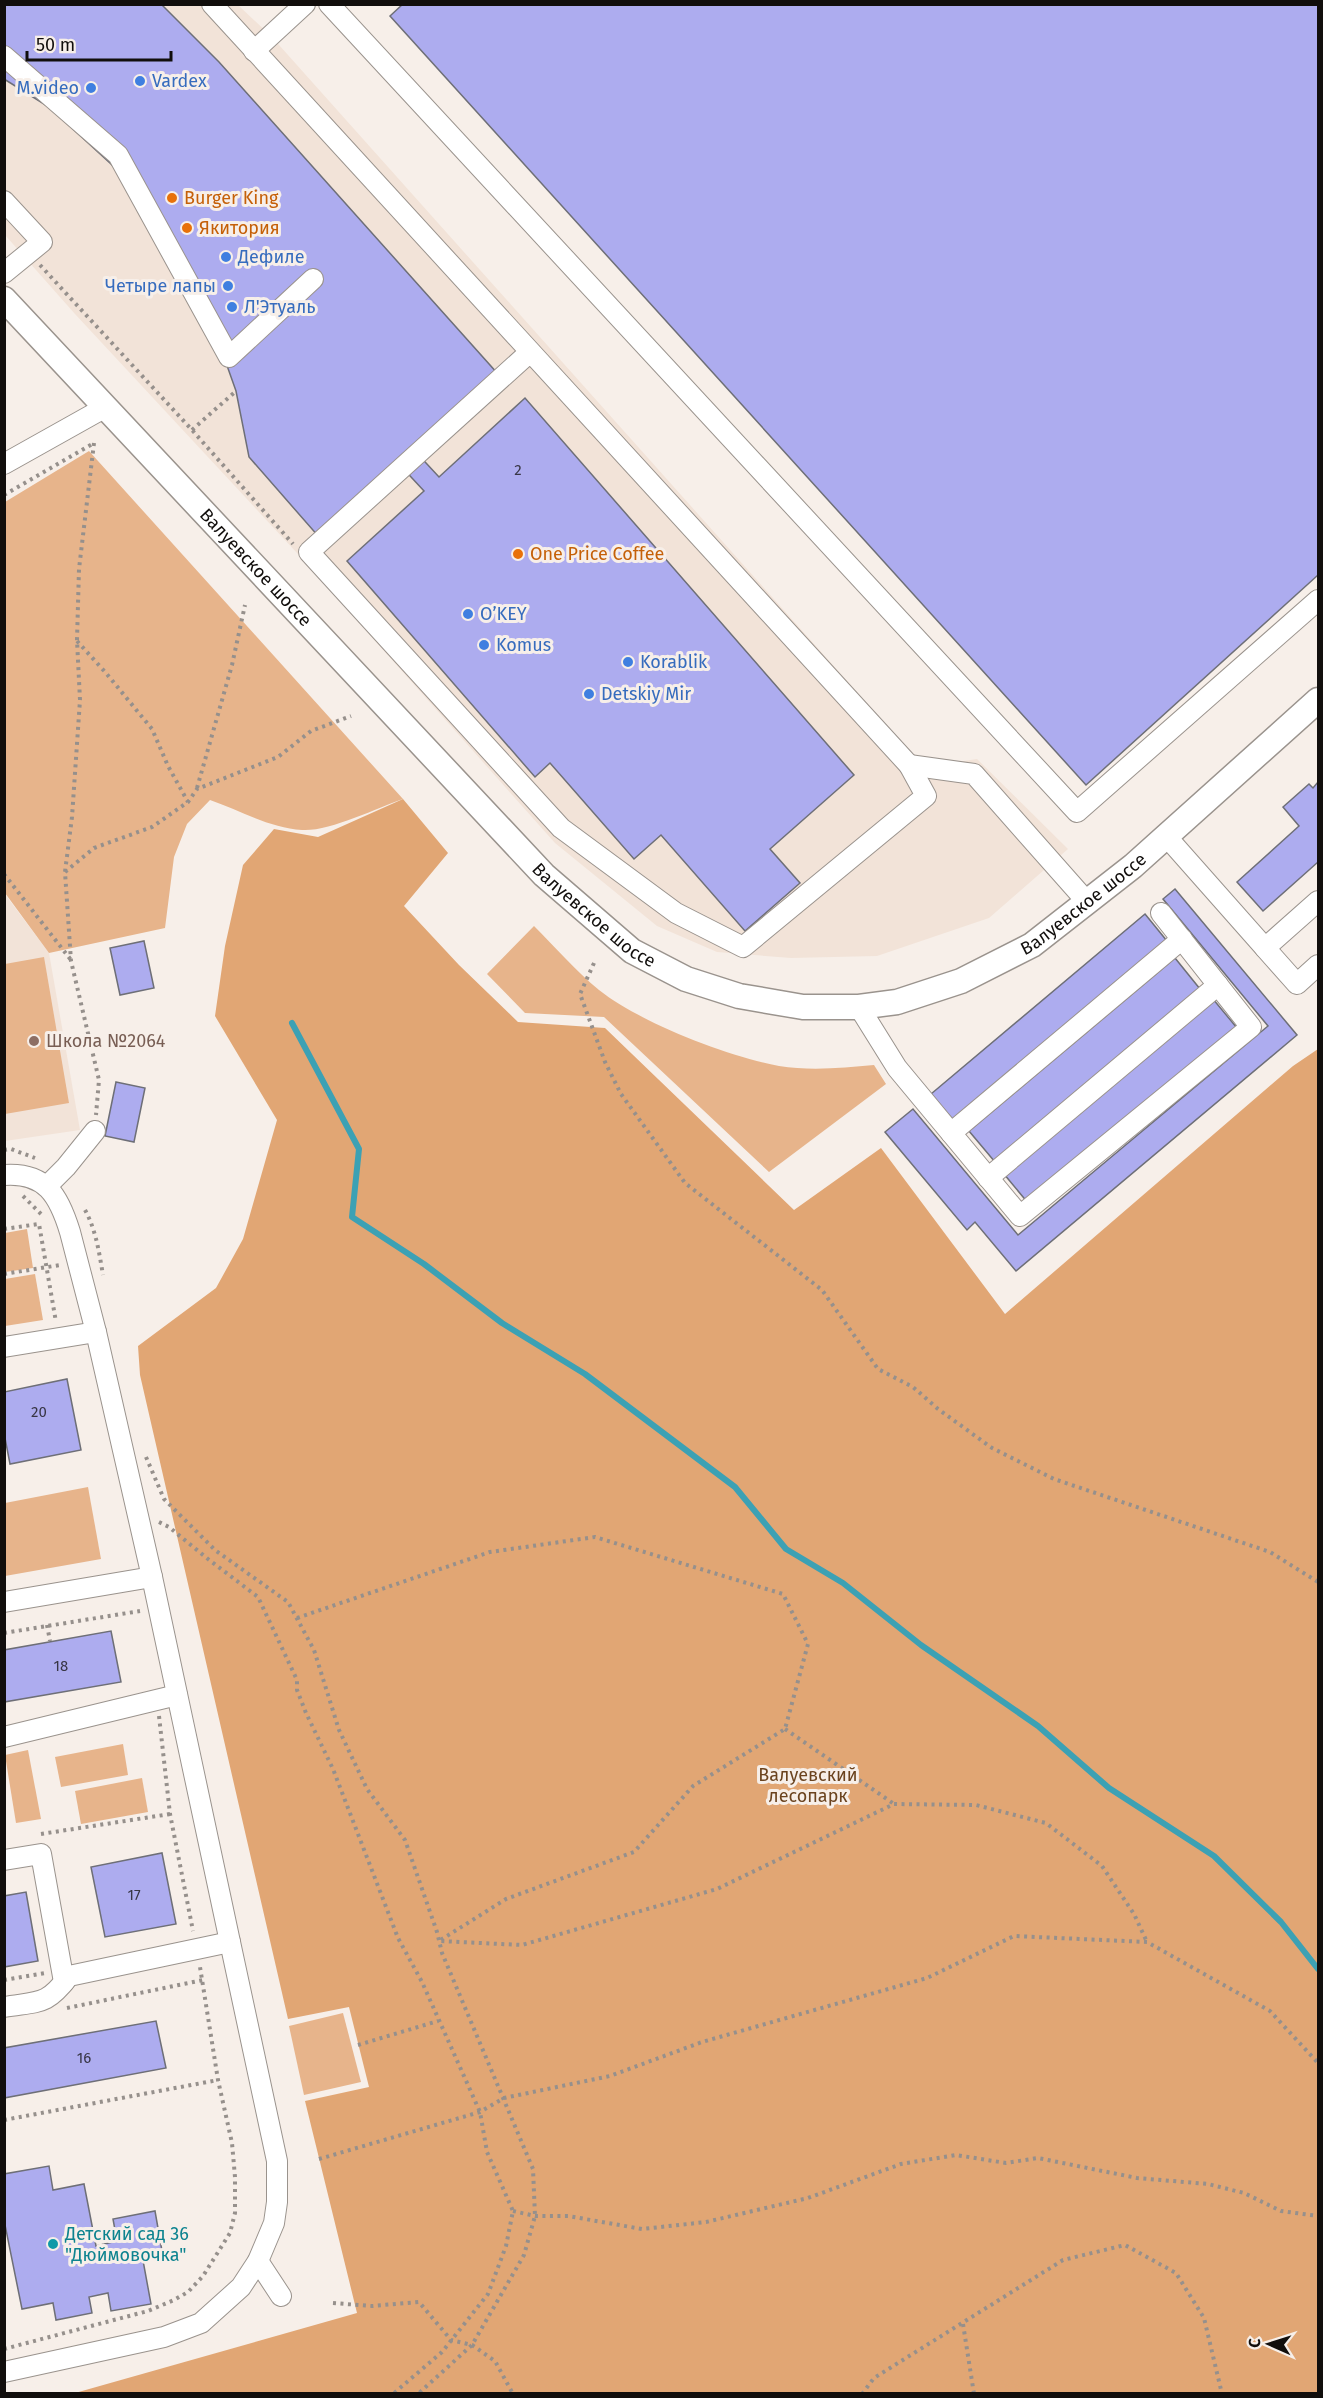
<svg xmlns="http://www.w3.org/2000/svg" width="1323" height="2398" viewBox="0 0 1323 2398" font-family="'Fira Sans',sans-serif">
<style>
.built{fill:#f2e3d8}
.green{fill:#e7b48b}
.forest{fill:#e1a674}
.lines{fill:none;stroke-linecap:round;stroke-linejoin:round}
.stream{stroke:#3ca1b4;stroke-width:6}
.building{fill:#adacef;stroke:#6e6f77;stroke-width:1.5}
.minor-casing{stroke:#9a938d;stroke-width:22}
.major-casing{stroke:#9a938d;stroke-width:27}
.path{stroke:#96908c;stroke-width:4;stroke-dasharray:3 4.5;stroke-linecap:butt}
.minor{stroke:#fff;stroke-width:20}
.major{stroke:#fff;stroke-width:24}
.shop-dot{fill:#3f7fe0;stroke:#f7efe9;stroke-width:2}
.food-dot{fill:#e8710a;stroke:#f7efe9;stroke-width:2}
.education-dot{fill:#8d6e63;stroke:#f7efe9;stroke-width:2}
.culture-dot{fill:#0f9aa8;stroke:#f7efe9;stroke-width:2}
.labels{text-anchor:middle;stroke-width:6;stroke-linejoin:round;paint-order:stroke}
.number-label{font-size:15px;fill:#383645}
.shop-label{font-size:18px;fill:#366cbe;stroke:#f7efe9;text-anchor:start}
.food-label{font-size:18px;fill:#c56008;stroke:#f7efe9;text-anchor:start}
.street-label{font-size:18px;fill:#110e0c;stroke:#f7efe9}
.education-label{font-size:18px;fill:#785e54;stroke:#f7efe9;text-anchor:start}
.park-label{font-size:18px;fill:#6b431e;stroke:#f7efe9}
.culture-label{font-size:18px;fill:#0d838f;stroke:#f7efe9;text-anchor:start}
</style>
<rect width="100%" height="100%" fill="#f7efe9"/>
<g class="built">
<path d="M4,5H238L271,36L924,767L977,759L1068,849L989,918L877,956L791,958L717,952L657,926L555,843L297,553L75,314L5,235Z"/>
<path d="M4,893L49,953L80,1130L5,1141Z"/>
</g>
<g class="green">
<path d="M89,451L403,799C377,808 328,832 302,830C270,828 239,810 210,800L187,824L174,857L165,928L49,953L5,893V502Z"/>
<path d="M534,926C555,947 576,971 599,990C641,1023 726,1056 779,1066C810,1071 843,1068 874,1065L886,1084L769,1172L604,1017L525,1013L487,974Z"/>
<path d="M44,957L69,1103L5,1114V964Z"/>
<path d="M27,1229L33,1268L5,1272V1233Z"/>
<path d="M35,1274L43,1320L5,1326V1279Z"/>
<path d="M88,1487L101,1559L5,1576V1503Z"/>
<path d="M123,1744L128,1775L61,1787L55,1757Z"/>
<path d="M28,1750L41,1819L16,1823L5,1755Z"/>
<path d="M142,1778L148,1812L81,1824L75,1791Z"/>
<path d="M343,2013L361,2082L304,2095L289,2026Z"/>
</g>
<path class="forest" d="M403,799L448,853L404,906L459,965L518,1022L605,1028L794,1210L881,1148L1005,1314L1293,1066L1318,1049V2393H75L357,2313L305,2101L369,2087L349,2007L288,2019L140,1375L138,1346L216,1288L243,1239L277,1120L215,1016L225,946L243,865L274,829L318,837Z"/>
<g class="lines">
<path class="stream" d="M292,1023L359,1149L352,1217L424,1264L502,1323L585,1374L735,1487L786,1549L843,1583L921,1645L1038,1726L1109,1788L1214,1856L1281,1922L1318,1969"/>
</g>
<g class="building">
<path d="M4,4H161L219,62L498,374L414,450L439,477L525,398L854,775L770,849L800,883L745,931L661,835L634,859L550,763L535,777L347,561L424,491L399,464L319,537L249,457L236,391L202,295L149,205L111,164L49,107L4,79Z"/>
<path d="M403,4H1318V575L1086,785L390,16Z"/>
<path d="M1318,782V862L1263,911L1237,882L1299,826L1283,807L1309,784L1313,788Z"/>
<path d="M1175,889L1297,1035L1016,1271L975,1222L967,1230L885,1132L913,1109L1018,1235L1268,1026L1163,899Z"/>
<path d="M1145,914L1167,941L954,1121L931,1094Z"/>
<path d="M144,941L154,988L120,995L110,948Z"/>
<path d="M1175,958L1200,989L995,1162L969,1131Z"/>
<path d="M1213,999L1237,1028L1028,1203L1004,1174Z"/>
<path d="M116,1082L145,1088L134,1142L105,1136Z"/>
<path d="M67,1379L81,1450L10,1464L4,1433V1392Z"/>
<path d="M111,1631L121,1682L4,1702V1650Z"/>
<path d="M162,1853L176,1924L105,1937L91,1867Z"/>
<path d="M26,1892L38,1961L4,1967V1896Z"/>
<path d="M156,2021L166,2068L4,2098V2048Z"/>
<path d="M49,2166L53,2190L84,2184L96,2246L117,2241L113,2219L155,2211L162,2251L142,2255L151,2304L111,2311L108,2293L89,2297L92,2313L56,2320L53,2303L22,2309L4,2220V2174Z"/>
</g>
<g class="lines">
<g class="minor-casing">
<g id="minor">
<path d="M212,4L909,765L926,796L743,947L676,913L561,828L309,552L530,352"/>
<path d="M329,4L1077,812L1318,600"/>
<path d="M254,51L305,4"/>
<path d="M4,56L118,155L229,357L313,279"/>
<path d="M4,201L42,242L4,273"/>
<path d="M4,464L104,408"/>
<path d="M909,765L974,774L1088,903"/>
<path d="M1166,836L1265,948L1318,901"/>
<path d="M1265,948L1297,984L1318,965"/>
<path d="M859,1007L897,1068L1020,1216L1251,1027L1161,913"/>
<path d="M951,1133L1182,939"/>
<path d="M4,1175C46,1172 59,1196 70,1232L96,1332L152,1577L230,1942L277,2161V2202L274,2223L258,2261L241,2287L201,2323L164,2337L4,2372"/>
<path d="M988,1178L1218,985"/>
<path d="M47,1186L66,1167L95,1131"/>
<path d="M4,1347L96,1332"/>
<path d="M4,1602L152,1577"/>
<path d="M4,1737L177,1695"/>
<path d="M4,1860L41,1854L64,1982"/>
<path d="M4,2007C40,2001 46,2006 69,1976L230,1942"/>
<path d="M258,2261L281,2296"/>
</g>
</g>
<g class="major-casing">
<g id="major">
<path id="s1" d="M4,299L544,875L632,951L686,979L739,996L803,1007H859L897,1002L961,981L1032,945L1133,866L1318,700"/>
</g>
</g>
<g class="path">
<path d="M40,265L192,430L293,544"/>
<path d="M192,430L236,391"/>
<path d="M94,443L79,569L77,640L80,700L72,817L65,872L71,961L99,1080L96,1115"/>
<path d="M4,495L94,443"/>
<path d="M77,641L106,673L152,729L168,766L188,802"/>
<path d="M197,788L232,665L245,605"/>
<path d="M65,872L94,848L152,827L188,802L197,789L278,757L311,731L351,716"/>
<path d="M4,874L71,960"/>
<path d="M594,963L580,994L605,1062L621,1094L685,1183L822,1290L878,1369L913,1387L938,1409L992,1448L1054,1479L1270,1552L1318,1582"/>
<path d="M4,1150L11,1149L35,1158"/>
<path d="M23,1196L41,1214"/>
<path d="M85,1210C96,1230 99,1252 103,1275"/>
<path d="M4,1229L39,1224L56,1322"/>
<path d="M4,1274L60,1265"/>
<path d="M146,1457L164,1499L215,1550L288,1602L314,1650L339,1730L367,1789L405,1840L437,1932L442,1953L533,2169L535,2216L524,2255L472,2345L418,2394"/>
<path d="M159,1522L169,1527L208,1559L258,1597L297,1680V1690L306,1713L333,1769L398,1938L422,1982L480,2112L487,2152L513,2211L506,2246L488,2294L442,2352L393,2394"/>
<path d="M297,1618L490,1552L595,1537L783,1594L808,1644L785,1729L693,1786L634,1852L506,1899L439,1941L522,1945L717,1889L894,1804L976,1805L1046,1823L1102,1866L1134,1914L1147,1942"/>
<path d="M47,1625L50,1641"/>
<path d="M4,1633L140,1611"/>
<path d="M159,1716L170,1814L193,1931"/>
<path d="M785,1729L894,1804"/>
<path d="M41,1834L170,1814"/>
<path d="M4,1980L45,1973"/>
<path d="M67,2008L203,1980"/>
<path d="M358,2045L438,2021"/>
<path d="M4,2120L218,2080"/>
<path d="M319,2159L480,2112L504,2098L610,2076L702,2042L927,1978L1014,1936L1147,1942L1270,2011L1318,2063"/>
<path d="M513,2211L535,2216H568L642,2229L706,2222L808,2198L901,2164L956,2155L1006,2163L1038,2158L1137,2178L1208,2184L1244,2193L1281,2211L1318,2216"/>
<path d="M333,2303L372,2306L419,2302L451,2340L472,2345L495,2361L513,2394"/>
<path d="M963,2324L974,2394"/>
<path d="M4,2349L148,2311L174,2300L188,2292L203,2276L230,2233L235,2213V2177L232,2143L218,2080L200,1967"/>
<path d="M862,2394L874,2378L1063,2260L1125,2245L1176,2273L1204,2318L1222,2394"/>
</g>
<use href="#minor" class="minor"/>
<use href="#major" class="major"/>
</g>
<g class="shop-dot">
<circle cx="140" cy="81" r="6"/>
<circle cx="91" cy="88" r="6"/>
<circle cx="226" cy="257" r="6"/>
<circle cx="228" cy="286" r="6"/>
<circle cx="232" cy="307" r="6"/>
<circle cx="468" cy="614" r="6"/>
<circle cx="484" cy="645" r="6"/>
<circle cx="628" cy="662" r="6"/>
<circle cx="589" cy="694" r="6"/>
</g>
<g class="food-dot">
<circle cx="172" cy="198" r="6"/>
<circle cx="187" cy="228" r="6"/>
<circle cx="518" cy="554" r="6"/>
</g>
<circle class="education-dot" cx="34" cy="1041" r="6"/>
<circle class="culture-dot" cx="53" cy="2244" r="6"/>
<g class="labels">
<g class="number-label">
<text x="518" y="475">2</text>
<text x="39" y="1417">20</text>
<text x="61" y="1671">18</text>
<text x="134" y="1900">17</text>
<text x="84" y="2063">16</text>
</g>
<g class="shop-label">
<text x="152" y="87">Vardex</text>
<text x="79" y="94" text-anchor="end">M.video</text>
<text x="238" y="263">Дефиле</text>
<text x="216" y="292" text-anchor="end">Четыре лапы</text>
<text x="244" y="313">Л'Этуаль</text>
<text x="480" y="620">O’KEY</text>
<text x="496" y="651">Komus</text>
<text x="640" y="668">Korablik</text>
<text x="601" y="700">Detskiy Mir</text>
</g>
<g class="food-label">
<text x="184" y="204">Burger King</text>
<text x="199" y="234">Якитория</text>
<text x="530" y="560">One Price Coffee</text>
</g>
<g class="street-label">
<text dy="6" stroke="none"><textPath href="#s1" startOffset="368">Валуевское шоссе</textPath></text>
<text dy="6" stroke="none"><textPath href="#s1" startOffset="1394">Валуевское шоссе</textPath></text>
<text dy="6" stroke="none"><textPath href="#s1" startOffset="854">Валуевское шоссе</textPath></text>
</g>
<g class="education-label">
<text x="46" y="1047">Школа №2064</text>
</g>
<g class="park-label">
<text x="808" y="1781">Валуевский<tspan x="808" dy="21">лесопарк</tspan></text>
</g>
<g class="culture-label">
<text x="65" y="2240">Детский сад 36<tspan x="65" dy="21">"Дюймовочка"</tspan></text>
</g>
</g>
<rect width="1323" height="2398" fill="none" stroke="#110e0c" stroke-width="12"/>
<g transform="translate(1269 2344) rotate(273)" stroke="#f7efe9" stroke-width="4.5" paint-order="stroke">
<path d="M0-4.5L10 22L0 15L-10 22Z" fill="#110e0c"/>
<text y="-9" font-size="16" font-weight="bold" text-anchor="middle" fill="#110e0c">С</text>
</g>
<path d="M27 51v9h144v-9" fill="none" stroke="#110e0c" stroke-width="3"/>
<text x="36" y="51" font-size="18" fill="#110e0c" stroke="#f7efe9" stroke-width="4.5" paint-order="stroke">50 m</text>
</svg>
